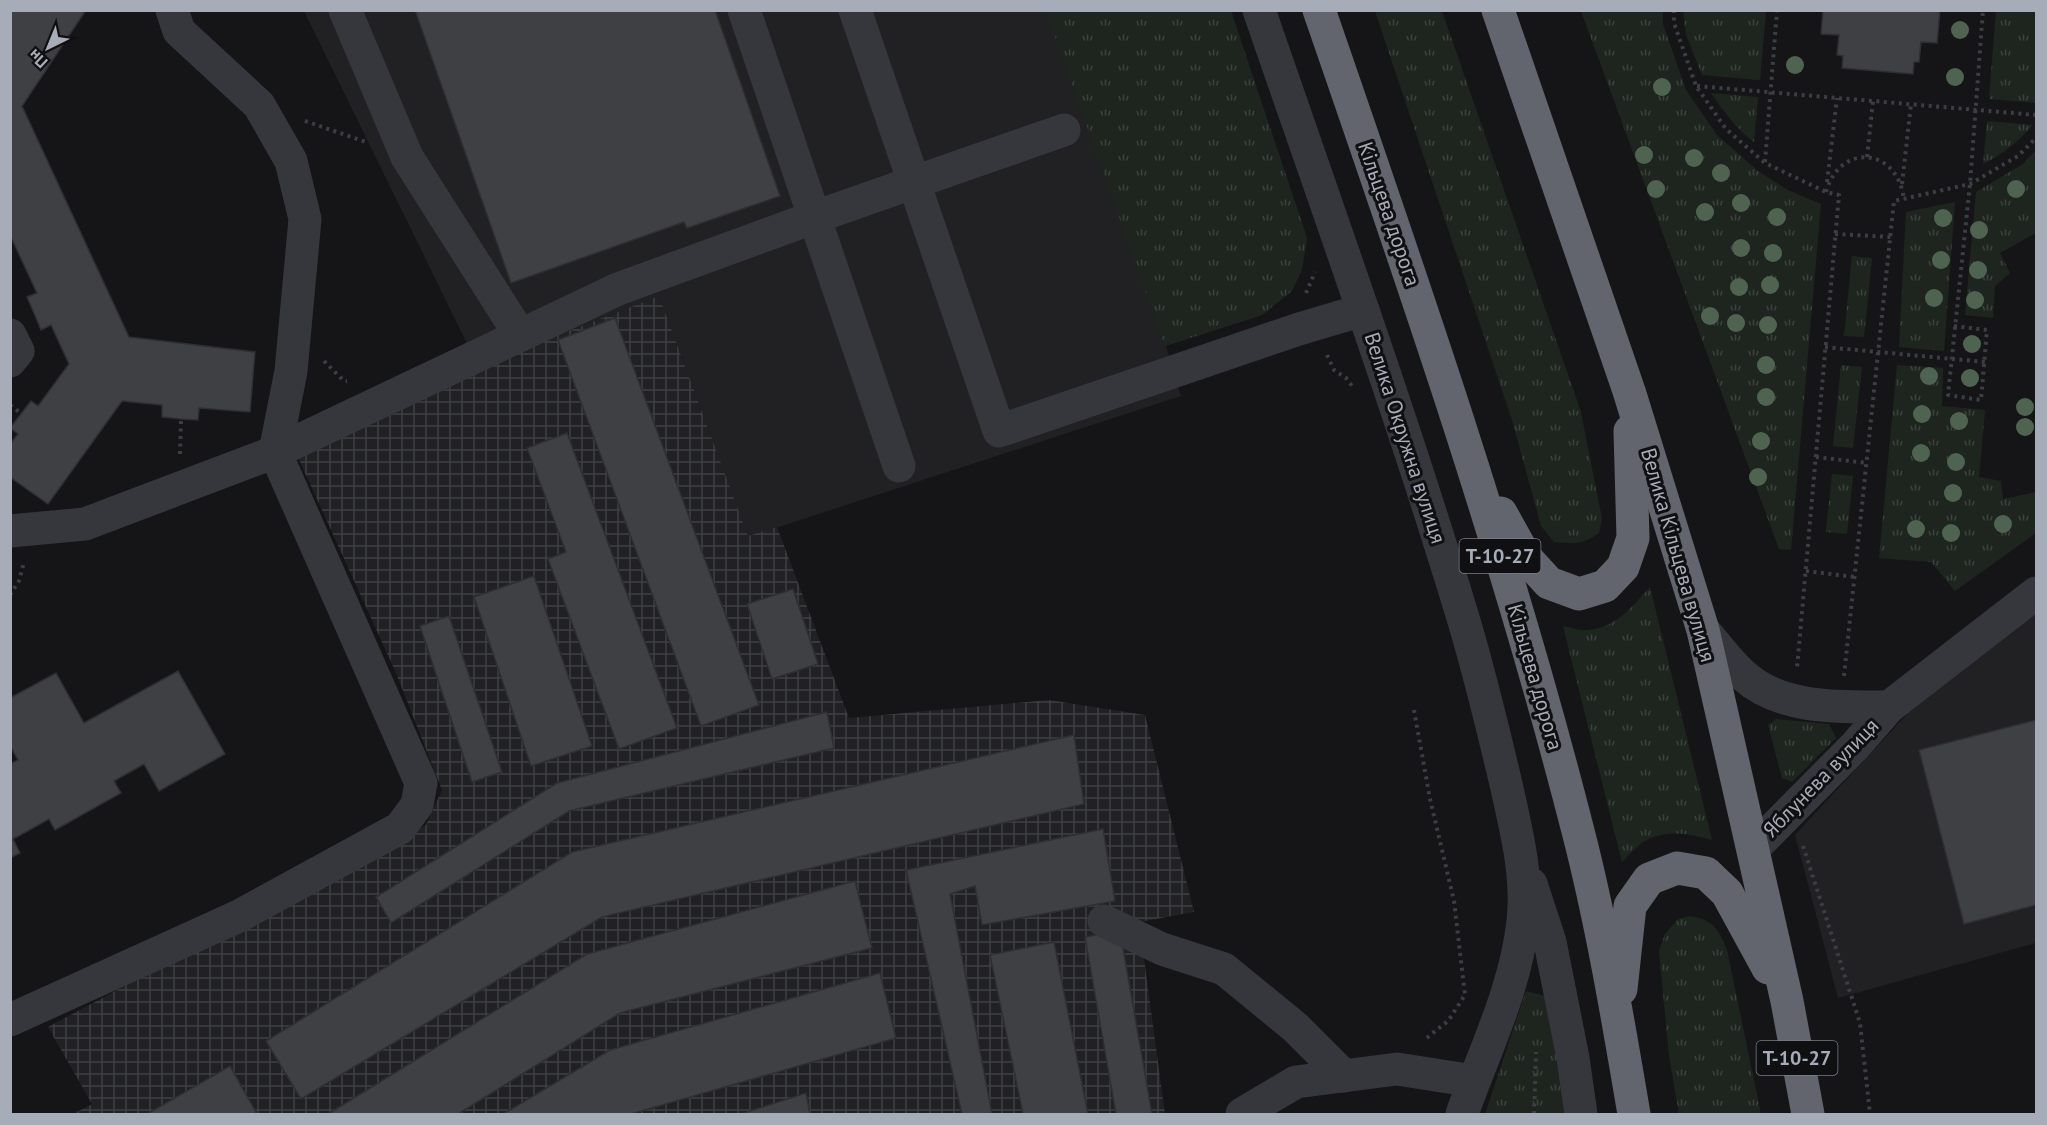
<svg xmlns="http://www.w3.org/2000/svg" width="2047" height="1125" viewBox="0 0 2047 1125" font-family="'PT Sans',sans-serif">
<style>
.built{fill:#212124}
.industrial{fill:url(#industrial-grid)}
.grass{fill:url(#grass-tufts)}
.building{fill:#3f4044;stroke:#2f2f33;stroke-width:1.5}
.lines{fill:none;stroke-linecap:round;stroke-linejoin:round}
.path{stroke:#3c3e43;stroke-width:4;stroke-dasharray:3 4.5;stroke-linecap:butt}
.minor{stroke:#36373c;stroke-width:33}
.highway{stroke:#62656d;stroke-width:33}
.tree{fill:#4e6450}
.labels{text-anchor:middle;stroke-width:6;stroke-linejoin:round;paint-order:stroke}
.shield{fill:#101012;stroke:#797d86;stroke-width:1.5}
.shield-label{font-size:20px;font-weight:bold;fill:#a6acb8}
.street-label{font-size:21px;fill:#a6acb8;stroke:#101012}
</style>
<defs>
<pattern id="industrial-grid" width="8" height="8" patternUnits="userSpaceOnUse" patternTransform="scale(1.5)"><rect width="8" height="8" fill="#212124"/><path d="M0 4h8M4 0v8" fill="none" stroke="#3e3f42"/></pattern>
<pattern id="grass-tufts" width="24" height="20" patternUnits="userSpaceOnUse" patternTransform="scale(1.5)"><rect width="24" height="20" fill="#1d251e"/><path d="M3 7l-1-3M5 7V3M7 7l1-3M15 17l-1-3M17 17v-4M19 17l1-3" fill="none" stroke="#3b423d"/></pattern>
</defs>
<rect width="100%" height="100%" fill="#151517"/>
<g class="built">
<path d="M304,11H1231L1307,238L1302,269L1292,291L1262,315L1166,346L1181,396L748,537L659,296L478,366Z"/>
<path d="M2036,613V943L1838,998L1795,835L1908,713Z"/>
</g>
<path class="industrial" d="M659,296L748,536L777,527L849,718L1049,700L1145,715L1194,912L1139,922L1165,1114H73L92,1104L48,1027L426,825L442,790L396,673L296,453L478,366Z"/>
<g class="grass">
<path d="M1046,11H1231L1307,238L1302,269L1292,291L1262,315L1165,346Z"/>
<path d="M1375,11H1442L1581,412L1602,519L1599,533C1581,545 1575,544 1554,542L1541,526L1512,420Z"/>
<path d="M1581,11H1663V24L1686,90L1717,135L1758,171L1788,190L1821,204L1791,550L1779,549Z"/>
<path d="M1683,11H1766L1760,80L1702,75L1686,35Z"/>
<path d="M1996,11H2036V103L1989,99Z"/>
<path d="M1711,93L1758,97L1754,142C1737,129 1723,111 1711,93Z"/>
<path d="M1987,121L2033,125C2019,141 2002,155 1983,164Z"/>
<path d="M2036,150V233L2000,253L2010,273L1995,286L1993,318L1965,315L1976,192L2023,164Z"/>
<path d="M1955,202L1944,351L1899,347L1906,212Z"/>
<path d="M1852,256L1872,258L1864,337L1844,336Z"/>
<path d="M1841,365L1862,367L1853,448L1833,446Z"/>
<path d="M1897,365L1943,368L1942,406L1985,410L1979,477L2001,481L2003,499L2036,492V533L1955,591L1931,562L1879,558Z"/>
<path d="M1832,474L1853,476L1847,534L1826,532Z"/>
<path d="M1650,587L1712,840C1689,833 1665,829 1643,842C1636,847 1629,855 1622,862L1563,626C1570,627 1579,631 1587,630C1616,628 1632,607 1650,587Z"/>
<path d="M1776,719L1829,724L1836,738L1792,782L1782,778L1768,725Z"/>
<path d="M1690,916C1714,920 1718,929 1727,950L1761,1114H1679L1669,1056L1659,951L1665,934L1678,919Z"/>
<path d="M1526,991L1549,997L1566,1114H1485Z"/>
</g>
<g class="building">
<path d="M10,10H86L22,106L129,337L255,352L250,412L199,408L198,420L181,419L162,417V405L122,401L48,504L10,477V444L18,434L10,428L31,401L38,406L69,364L51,325L41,330L34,313L27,297L37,293L10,235Z"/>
<path d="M415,10H715L780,196L687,228L684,222L511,283Z"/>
<path d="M1823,10H1940L1937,43L1921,42L1919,62H1914L1913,74L1842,68L1843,56L1837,55L1839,35L1821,34Z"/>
<path d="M615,318L759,705L701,726L558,340Z"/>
<path d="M567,433L677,728L619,749L548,559L566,552L527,448Z"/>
<path d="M534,576L592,746L531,766L474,597Z"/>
<path d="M793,589L818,664L772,679L747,604Z"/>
<path d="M449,616L502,772L472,782L420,626Z"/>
<path d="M178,671L225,754L159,791L144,764L114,781L121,793L55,830L49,819L13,839L20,853L10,858V764L18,760L10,746V698L56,673L84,723Z"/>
<path d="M827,712L834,748L569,811L391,923L376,897L557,783Z"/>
<path d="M2036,720V905L1964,924L1919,750Z"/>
<path d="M1074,735L1084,804L602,917L301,1099L266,1041L572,852Z"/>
<path d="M1103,829L1115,901L982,925L975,886L950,894L992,1114H962L906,870Z"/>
<path d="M855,881L872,948L620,1013L458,1114H328L587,954Z"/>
<path d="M1120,931L1152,1114H1116L1085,937Z"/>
<path d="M1054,942L1088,1114H1023L990,955Z"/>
<path d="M880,973L896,1038L631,1114H503L610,1050Z"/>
<path d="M230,1066L257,1114H147Z"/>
<path d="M806,1093L810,1114H741Z"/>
</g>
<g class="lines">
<g class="path">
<path d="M1674,10V23L1696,86L1726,129L1765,163L1826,192L1839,195L1797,668"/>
<path d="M1697,86L2036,115"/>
<path d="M305,121L366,142"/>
<path d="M1867,157L1873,101"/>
<path d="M1765,162L1777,10"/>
<path d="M1827,182L1837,98"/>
<path d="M1902,184L1911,104"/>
<path d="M1826,192C1840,142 1898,147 1904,200"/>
<path d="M1835,234L1891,237"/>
<path d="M1306,293L1315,272"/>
<path d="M1954,326L1987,330L1981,400L1948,395L1970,184L1983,10"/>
<path d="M1825,347L1985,362"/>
<path d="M1327,355L1334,370L1346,378L1352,386"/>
<path d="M324,361L344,381H347"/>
<path d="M10,405L22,414"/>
<path d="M180,454L181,419"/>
<path d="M1816,457L1867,463"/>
<path d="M1806,571L1855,577"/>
<path d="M10,595L19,581L24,562"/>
<path d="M1844,676L1894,201L1970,184L2018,156L2036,138"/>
<path d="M1414,710L1430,799L1454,901L1465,995L1448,1021L1424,1040"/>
<path d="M1803,846L1860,1023L1870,1114"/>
<path d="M1534,1114L1536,1052"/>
</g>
<g class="minor">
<path d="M172,10L179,31L259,105L291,161L305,219L291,371L275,452L618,289L815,217L1064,130"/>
<path d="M345,10L407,157L520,335"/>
<path d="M744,10L899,466"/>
<path d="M855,10L999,431L1299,329L1363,310"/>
<path d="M1259,10C1329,213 1402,416 1464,621C1480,675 1493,729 1506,784C1516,829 1528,875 1523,921C1516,988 1484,1052 1462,1114"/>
<path d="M10,335L18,351L10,361"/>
<path d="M10,531L85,524L275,452L421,783L417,805L400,828L239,916L10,1020"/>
<path d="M1703,630C1716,644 1728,662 1743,675C1781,710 1841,707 1889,707"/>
<path d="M1753,849L1855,746L1889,707L2036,593"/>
<path d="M1531,884L1550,942L1573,1058L1581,1114"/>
<path d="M1104,921L1162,949L1224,969L1295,1027L1344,1076"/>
<path d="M1242,1114L1296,1082L1397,1069L1474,1081"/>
</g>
<g class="highway">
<path d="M1319,10C1413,282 1507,553 1578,831C1602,924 1618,1020 1634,1114"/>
<path d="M1498,10L1629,391L1703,630L1787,1001L1808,1114"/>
<path d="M1501,513L1526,558L1549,583L1579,594L1605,586L1623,567L1633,538L1630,431"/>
<path d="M1621,989L1630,906L1649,879L1677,868L1706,873L1727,893L1768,968"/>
</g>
</g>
<g class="tree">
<circle cx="1960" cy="30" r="9"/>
<circle cx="1795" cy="65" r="9"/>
<circle cx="1955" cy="77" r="9"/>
<circle cx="1662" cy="87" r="9"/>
<circle cx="1644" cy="155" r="9"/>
<circle cx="1694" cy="158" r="9"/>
<circle cx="1721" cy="173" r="9"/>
<circle cx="1656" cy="189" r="9"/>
<circle cx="2016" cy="189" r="9"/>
<circle cx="1741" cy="203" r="9"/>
<circle cx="1705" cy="212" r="9"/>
<circle cx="1777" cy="217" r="9"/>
<circle cx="1943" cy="218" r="9"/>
<circle cx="1979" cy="230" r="9"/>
<circle cx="1741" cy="248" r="9"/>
<circle cx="1773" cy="253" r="9"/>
<circle cx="1941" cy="260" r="9"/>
<circle cx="1978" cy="270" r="9"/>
<circle cx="1770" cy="285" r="9"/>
<circle cx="1739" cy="287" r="9"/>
<circle cx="1934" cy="298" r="9"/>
<circle cx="1975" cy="300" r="9"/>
<circle cx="1710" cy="316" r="9"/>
<circle cx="1736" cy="323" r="9"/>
<circle cx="1768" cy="325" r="9"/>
<circle cx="1972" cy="344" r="9"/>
<circle cx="1766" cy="365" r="9"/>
<circle cx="1929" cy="376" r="9"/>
<circle cx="1970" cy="378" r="9"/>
<circle cx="1766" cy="397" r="9"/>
<circle cx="2025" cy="407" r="9"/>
<circle cx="1922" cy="414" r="9"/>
<circle cx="1959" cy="421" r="9"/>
<circle cx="2025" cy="427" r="9"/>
<circle cx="1761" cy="441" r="9"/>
<circle cx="1921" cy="453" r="9"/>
<circle cx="1956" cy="462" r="9"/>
<circle cx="1758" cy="477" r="9"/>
<circle cx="1953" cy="493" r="9"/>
<circle cx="2003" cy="524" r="9"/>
<circle cx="1916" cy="529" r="9"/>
<circle cx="1951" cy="533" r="9"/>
</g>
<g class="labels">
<g class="shield">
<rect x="1459.5" y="539" width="81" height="34" rx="4.5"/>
<rect x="1756.5" y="1041" width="81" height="34" rx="4.5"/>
</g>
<g class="shield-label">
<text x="1500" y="563">Т-10-27</text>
<text x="1797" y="1065">Т-10-27</text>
</g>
<g class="street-label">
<text transform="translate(1389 214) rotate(71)" y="7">Кільцева дорога</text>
<text transform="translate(1405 438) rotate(72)" y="7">Велика Окружна вулиця</text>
<text transform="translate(1678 555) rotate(74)" y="7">Велика Кільцева вулиця</text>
<text transform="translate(1535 677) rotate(74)" y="7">Кільцева дорога</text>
<text transform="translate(1821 778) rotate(-46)" y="7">Яблунева вулиця</text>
</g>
</g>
<rect width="2047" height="1125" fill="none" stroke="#a6acb8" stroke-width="24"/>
<g transform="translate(48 48) rotate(223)" stroke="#101012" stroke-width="4.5" paint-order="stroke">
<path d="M0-4.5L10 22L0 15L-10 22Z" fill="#a6acb8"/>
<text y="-9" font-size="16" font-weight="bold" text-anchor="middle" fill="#a6acb8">Пн</text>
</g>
</svg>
